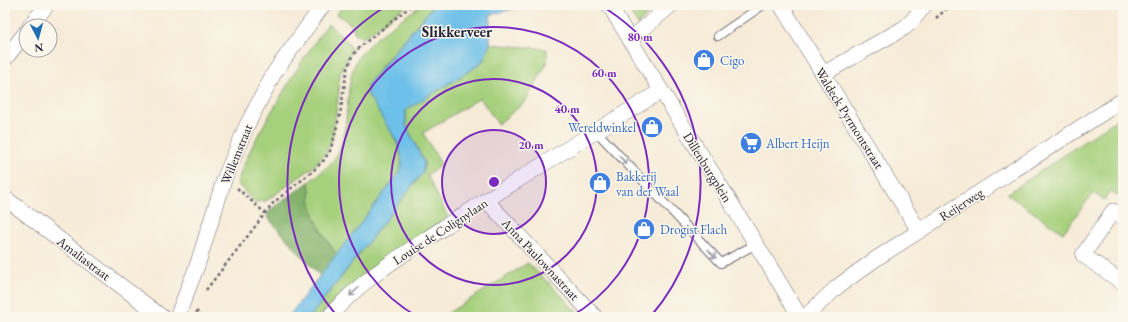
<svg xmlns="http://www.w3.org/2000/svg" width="1128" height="322" viewBox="0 0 1128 322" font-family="'EB Garamond',serif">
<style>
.green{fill:#a6d07c;stroke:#64795c}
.forest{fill:#84b26c;stroke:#536a54}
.water{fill:#6dc0e9;stroke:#487192}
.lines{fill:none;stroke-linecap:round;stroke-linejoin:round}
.service-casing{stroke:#6c6872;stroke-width:10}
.minor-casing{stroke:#6c6872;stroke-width:16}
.path{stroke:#6c6872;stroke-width:2.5;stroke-dasharray:3 3;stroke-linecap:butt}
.service{stroke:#fff;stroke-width:8}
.minor{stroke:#fff;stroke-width:15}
.oneway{stroke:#9c9ca7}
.ring{fill:none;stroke:#7b2cbf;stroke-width:2}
.labels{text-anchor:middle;stroke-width:3;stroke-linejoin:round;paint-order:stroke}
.shop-label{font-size:13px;fill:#366cbe;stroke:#fbf7ec;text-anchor:start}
.street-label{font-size:13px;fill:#22223b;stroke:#fbf7ec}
.quarter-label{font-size:15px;font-weight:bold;fill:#22223b;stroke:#fbf7ec}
.centre{fill:#7b2cbf;stroke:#fbf7ec;stroke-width:2}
.ring-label{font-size:12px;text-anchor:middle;font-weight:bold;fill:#7b2cbf;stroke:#fbf7ec;stroke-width:3;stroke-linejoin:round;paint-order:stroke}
</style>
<rect width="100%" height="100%" fill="#fbf7ec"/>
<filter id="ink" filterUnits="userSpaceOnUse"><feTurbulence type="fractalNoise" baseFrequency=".025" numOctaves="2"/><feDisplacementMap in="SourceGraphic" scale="8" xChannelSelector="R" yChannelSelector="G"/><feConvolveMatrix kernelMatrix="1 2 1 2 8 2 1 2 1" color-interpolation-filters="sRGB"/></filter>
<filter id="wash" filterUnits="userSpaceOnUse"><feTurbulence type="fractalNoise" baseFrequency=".012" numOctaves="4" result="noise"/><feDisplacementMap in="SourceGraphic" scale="16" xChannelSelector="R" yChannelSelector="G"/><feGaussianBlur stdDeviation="0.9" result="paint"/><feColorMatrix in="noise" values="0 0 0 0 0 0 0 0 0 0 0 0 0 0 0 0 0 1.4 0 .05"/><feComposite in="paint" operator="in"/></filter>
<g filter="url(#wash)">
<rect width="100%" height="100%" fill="#f6ebd7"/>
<g class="green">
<path d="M344,5H407L363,38L356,35L351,24L337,14Z"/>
<path d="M421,5H434L380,68L368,95C377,109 405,148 402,165C401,169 398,173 397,176L337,255C326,240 315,223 311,204C310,197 310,190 309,182C318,175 327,168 334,159C351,135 344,94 354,66C362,43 402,20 421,5Z"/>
<path d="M626,5H656L638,25Z"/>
<path d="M328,24L346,40L352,50L340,74L339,92L332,140L325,154L312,168L266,201L254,202L237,183C247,152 264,124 281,96C295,71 311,47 328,24Z"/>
<path d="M490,44L547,49V63L526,101L498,124L480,98L423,133L441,164L427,175L448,217C403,248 356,276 319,317H310L423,172L424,162L406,125V110L471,70L483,61Z"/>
<path d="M1123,115V199L1110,191L1104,200L1093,193L1063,233L1007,194Z"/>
<path d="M528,263L557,291L581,317H442Z"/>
</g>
<path class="forest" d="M309,182C310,190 310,197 311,204C315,223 326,240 337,255L320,276L267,217L270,210Z"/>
<path class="water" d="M434,5H527L490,15V44L483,61L471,70L406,110V125L424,162L423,172L310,317H288L397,176L402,165L401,154L396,140L368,95L367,85Z"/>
</g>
<g filter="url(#ink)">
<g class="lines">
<g class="service-casing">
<g id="service">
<path d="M718,36L763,5"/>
<path d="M596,131L721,263L756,244"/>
</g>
</g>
<g class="minor-casing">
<g id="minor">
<path d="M609,5C672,110 738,212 800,317"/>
<path d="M781,5L919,231"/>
<path d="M30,26L47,5"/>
<path d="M630,40L671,5"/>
<path d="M5,59L26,32"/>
<path d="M823,74L904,28L912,21L925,5"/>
<path d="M5,198L162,317"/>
<path d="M486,200L595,317"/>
<path d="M1123,218L1113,211L1083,255L1123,283"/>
<path d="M177,317L197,266L225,177L247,125L274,73L323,5"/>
<path d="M329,317C360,280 403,255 443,228C515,181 588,136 661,91"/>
<path d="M805,317L837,287L877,258L1123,100"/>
</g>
</g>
<g class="path">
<path d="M936,18L951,5"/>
<path d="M237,188L265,213"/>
<path d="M206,290L274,202L312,172L324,160L330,151L333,141L340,115L347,69L352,56L360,47L412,5"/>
<path d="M196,311L203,317"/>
</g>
<use href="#service" class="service"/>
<use href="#minor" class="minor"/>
</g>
<defs><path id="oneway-shaft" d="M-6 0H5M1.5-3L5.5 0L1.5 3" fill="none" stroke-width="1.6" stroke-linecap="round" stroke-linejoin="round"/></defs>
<g class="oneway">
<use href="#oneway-shaft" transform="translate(623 160) rotate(47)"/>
<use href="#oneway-shaft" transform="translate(712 254) rotate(46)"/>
<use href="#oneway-shaft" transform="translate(354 292) rotate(138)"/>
</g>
</g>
<circle cx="494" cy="182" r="52" fill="#7b2cbf" fill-opacity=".12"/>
<g class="ring">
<circle cx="494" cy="182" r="52"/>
<circle cx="494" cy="182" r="103"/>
<path d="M418 317A155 155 0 1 1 570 317"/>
<path d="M337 316A206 206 0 0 1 388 5M600 5A206 206 0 0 1 651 316"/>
</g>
<defs>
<g id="shop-disc" transform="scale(1.15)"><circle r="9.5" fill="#3f7fe0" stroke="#fbf7ec"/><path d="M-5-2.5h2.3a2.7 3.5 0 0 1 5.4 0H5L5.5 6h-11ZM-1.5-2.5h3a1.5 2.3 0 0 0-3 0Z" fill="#fff"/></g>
<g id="supermarket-disc" transform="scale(1.15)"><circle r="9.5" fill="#3f7fe0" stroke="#fbf7ec"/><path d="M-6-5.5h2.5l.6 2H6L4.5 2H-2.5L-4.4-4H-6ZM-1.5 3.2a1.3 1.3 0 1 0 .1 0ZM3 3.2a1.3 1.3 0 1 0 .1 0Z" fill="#fff"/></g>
</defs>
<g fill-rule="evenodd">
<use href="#shop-disc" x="704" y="60"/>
<use href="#shop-disc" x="652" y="127"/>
<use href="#supermarket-disc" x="751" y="143"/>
<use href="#shop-disc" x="600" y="183"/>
<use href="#shop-disc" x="644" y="229"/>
</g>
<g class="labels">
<g class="shop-label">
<text x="720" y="65">Cigo</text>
<text x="636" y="132" text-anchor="end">Wereldwinkel</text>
<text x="766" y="148">Albert Heijn</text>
<text x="616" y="181">Bakkerij<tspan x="616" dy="15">van der Waal</tspan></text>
<text x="660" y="234">Drogist Flach</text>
</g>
<g class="street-label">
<text transform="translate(850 118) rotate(58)" y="5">Waldeck Pyrmontstraat</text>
<text transform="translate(236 154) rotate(-68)" y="5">Willemstraat</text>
<text transform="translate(708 167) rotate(58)" y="5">Dillenburgplein</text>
<text transform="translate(961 204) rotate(-33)" y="5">Reijerweg</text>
<text transform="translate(440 231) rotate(-33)" y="5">Louise de Colignylaan</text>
<text transform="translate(84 258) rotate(37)" y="5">Amaliastraat</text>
<text transform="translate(541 259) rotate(47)" y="5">Anna Paulownastraat</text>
</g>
<g class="quarter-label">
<text x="457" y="37">Slikkerveer</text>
</g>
</g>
<circle cx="494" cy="182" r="6" class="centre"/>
<g class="ring-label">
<text x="640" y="41">80 m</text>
<text x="604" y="77">60 m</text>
<text x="567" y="113">40 m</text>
<text x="531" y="149">20 m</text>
</g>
<rect width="1128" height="322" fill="none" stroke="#fbf7ec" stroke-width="20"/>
<g transform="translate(38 38) rotate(174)"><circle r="19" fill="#fbf7ec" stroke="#a4a2a5"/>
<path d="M0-3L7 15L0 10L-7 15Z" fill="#1f6fb2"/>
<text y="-6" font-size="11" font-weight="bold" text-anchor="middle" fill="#22223b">N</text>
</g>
</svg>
